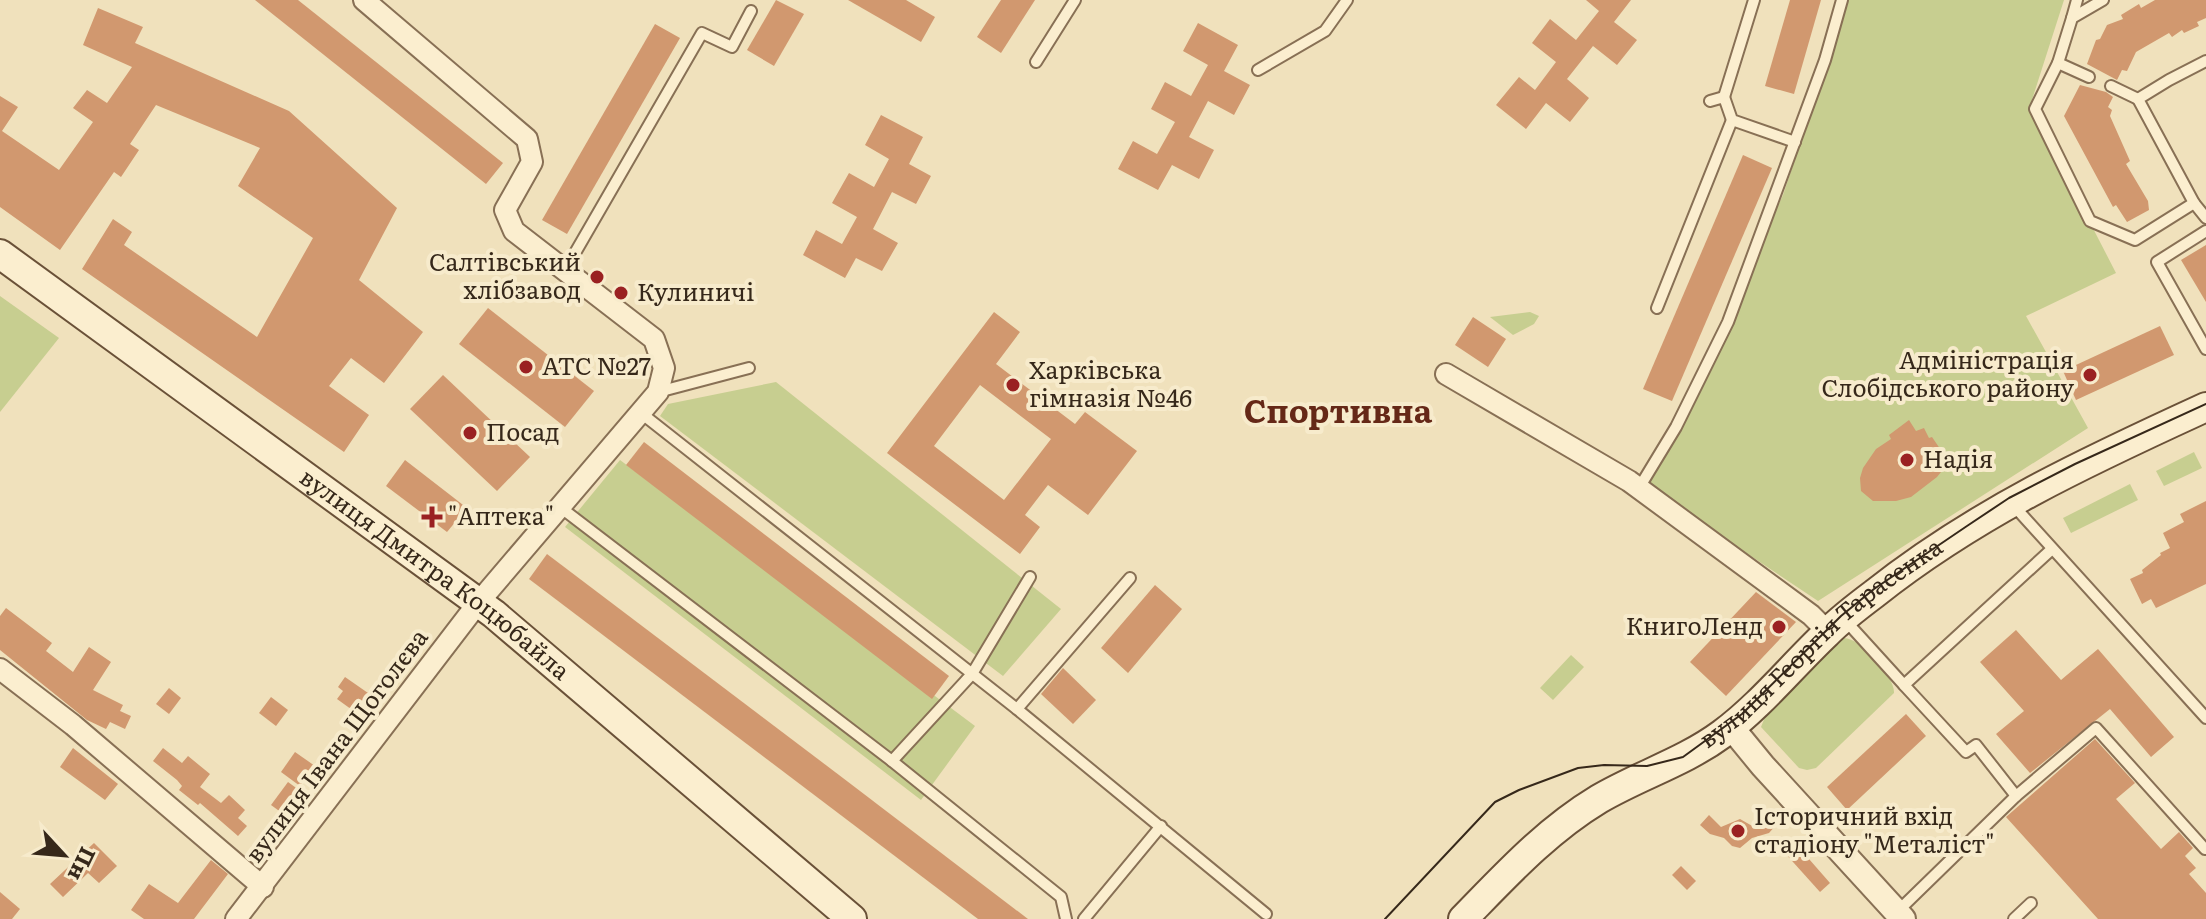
<svg xmlns="http://www.w3.org/2000/svg" width="2206" height="919" viewBox="0 0 2206 919" font-family="Literata,serif">
<style>
.green{fill:#c7ce90}
.building{fill:#d1986f;fill-rule:evenodd}
.lines{fill:none;stroke-linecap:round;stroke-linejoin:round}
.service-casing{stroke:#887055;stroke-width:14}
.minor-casing{stroke:#887055;stroke-width:24}
.tertiary-casing{stroke:#887055;stroke-width:28}
.secondary-casing{stroke:#6a5138;stroke-width:32}
.service{stroke:#fbeecf;stroke-width:10}
.minor{stroke:#fbeecf;stroke-width:20}
.tertiary{stroke:#fbeecf;stroke-width:24}
.secondary{stroke:#fbeecf;stroke-width:28}
.tram{stroke:#36281a;stroke-width:2}
.poi-dot{fill:#9a2122;stroke:#f7ebcc;stroke-width:3}
.labels{text-anchor:middle;stroke-width:8;stroke-linejoin:round;paint-order:stroke}
.poi-label{font-size:24px;fill:#36281a;stroke:#f7ebcc;text-anchor:start}
.street-label{font-size:24px;fill:#36281a;stroke:#f7ebcc}
.district-label{font-size:32px;font-weight:bold;fill:#652817;stroke:#f7ebcc}
</style>
<rect width="100%" height="100%" fill="#f0e1bc"/>
<g class="green">
<path d="M1848,0H2064L2030,106L2116,273L2026,316L2088,428L1818,601L1646,486L1783,195Z"/>
<path d="M0,296L59,338L0,412Z"/>
<path d="M1530,312L1539,316L1534,324L1513,335L1490,317Z"/>
<path d="M776,382L1061,609L1003,676L660,416L668,404Z"/>
<path d="M2194,452L2202,468L2164,486L2156,471Z"/>
<path d="M620,460L975,726L921,800L565,527Z"/>
<path d="M2130,484L2138,500L2071,533L2063,518Z"/>
<path d="M1844,638C1861,638 1895,677 1894,693L1816,768L1807,770L1799,768L1761,727L1767,712L1835,643Z"/>
<path d="M1571,655L1584,667L1553,700L1540,688Z"/>
</g>
<g class="building">
<path d="M255,0H298L503,163L486,184Z"/>
<path d="M776,0L804,14L774,66L747,50Z"/>
<path d="M848,0H906L935,17L921,42Z"/>
<path d="M1001,0H1035L1001,53L977,37Z"/>
<path d="M1586,0H1631L1614,22L1637,40L1617,65L1593,46L1567,79L1589,98L1570,122L1546,103L1526,129L1496,105L1519,77L1535,90L1556,62L1532,43L1550,19L1576,40L1599,11Z"/>
<path d="M1790,0H1821L1794,94L1765,86Z"/>
<path d="M2155,0H2206V18L2197,22L2199,26L2184,33L2182,30L2172,37L2169,33L2136,52L2127,71L2122,70L2117,80L2087,64L2096,40L2100,39L2107,25L2123,19L2121,15L2139,4L2141,8Z"/>
<path d="M98,8L143,27L135,43L289,111L397,208L359,280L423,332L384,383L351,358L329,386L369,415L344,452L82,269L113,219L132,232L124,245L257,337L313,238L238,186L260,148L156,105L130,144L139,150L121,177L114,172L60,250L0,207V96L18,107L2,131L59,170L93,122L73,108L87,90L107,103L132,67L83,45Z"/>
<path d="M1198,23L1238,45L1224,71L1250,85L1234,115L1208,101L1189,137L1214,150L1199,179L1172,165L1158,190L1118,169L1133,141L1157,154L1175,122L1151,109L1165,82L1191,96L1208,65L1183,51Z"/>
<path d="M655,24L680,38L567,234L542,220Z"/>
<path d="M2080,85L2106,92L2113,97L2108,107L2112,110L2110,116L2130,161L2126,164L2148,201L2149,210L2127,222L2116,205L2113,207L2064,116Z"/>
<path d="M881,115L923,137L909,164L931,176L916,204L892,192L873,229L898,243L882,271L856,258L845,278L803,255L816,230L842,244L857,217L832,203L849,173L874,187L889,159L865,145Z"/>
<path d="M1743,155L1772,168L1672,401L1643,389Z"/>
<path d="M2206,245V302L2181,260Z"/>
<path d="M488,308L594,391L565,427L459,344Z"/>
<path d="M994,312L1020,332L996,364L1075,424L1085,412L1137,451L1088,515L1048,485L1025,515L1040,527L1020,554L887,453ZM980,385L1051,439L1004,500L934,446Z"/>
<path d="M1473,317L1506,339L1488,367L1455,345Z"/>
<path d="M2160,326L2174,355L2076,400L2063,371Z"/>
<path d="M443,375L530,457L497,491L410,409Z"/>
<path d="M1909,420L1916,431L1924,428L1929,438L1932,437L1949,462L1937,477L1911,497L1896,501H1873L1861,491L1860,478L1863,468L1876,449L1891,439L1889,435Z"/>
<path d="M644,442L949,676L932,699L626,465Z"/>
<path d="M405,460L467,508L447,532L386,486Z"/>
<path d="M2206,501V584L2156,608L2151,599L2142,604L2130,579L2143,573L2142,570L2161,555L2160,553L2170,548L2163,533L2184,522L2180,514Z"/>
<path d="M547,554L839,775L1028,919H978L529,579Z"/>
<path d="M1155,585L1182,609L1128,673L1101,648Z"/>
<path d="M1756,592L1796,622L1726,696L1690,662Z"/>
<path d="M6,608L52,643L46,651L73,672L89,647L111,662L93,690L123,705L120,711L131,716L125,729L110,722L106,729L87,720L0,650V616Z"/>
<path d="M2016,630L2061,680L2098,649L2174,737L2151,757L2110,709L2030,773L1996,734L2024,711L1980,662Z"/>
<path d="M1063,668L1096,700L1073,724L1041,694Z"/>
<path d="M345,677L368,693L355,712L337,699L343,691L338,687Z"/>
<path d="M169,688L181,698L169,714L156,704Z"/>
<path d="M271,697L288,710L276,726L259,713Z"/>
<path d="M1906,714L1926,736L1847,810L1827,787Z"/>
<path d="M2095,739L2135,783L2116,799L2161,849L2179,832L2193,848L2185,856L2196,868L2189,874L2206,893V919H2098L2006,817Z"/>
<path d="M73,748L118,784L105,800L60,767Z"/>
<path d="M163,748L182,763L188,756L210,774L200,787L221,803L229,795L245,810L238,818L247,826L238,836L200,803L198,805L179,790L182,786L177,780L153,761Z"/>
<path d="M295,752L315,766L300,786L281,772Z"/>
<path d="M288,782L299,790L282,813L271,805Z"/>
<path d="M1766,814L1777,824L1769,833L1752,838L1740,848L1732,846L1724,838L1710,834L1700,825L1709,815L1721,827L1740,819L1754,827Z"/>
<path d="M94,843L117,866L99,883L88,873L63,897L50,884Z"/>
<path d="M1795,843L1830,883L1820,892L1784,852Z"/>
<path d="M211,860L228,874L194,919H144L131,910L149,884L178,903Z"/>
<path d="M1681,866L1696,881L1687,890L1672,875Z"/>
<path d="M0,892L20,909L12,919H0Z"/>
</g>
<g class="lines">
<g class="service-casing">
<g id="service">
<path d="M2103,0L2072,18L2058,63L2035,109L2090,221L2135,240L2194,203"/>
<path d="M2072,18L2077,0"/>
<path d="M2206,61L2169,80L2138,99L2194,203L2206,218"/>
<path d="M1036,62L1075,0"/>
<path d="M2058,63L2089,77"/>
<path d="M1258,70L1325,31L1347,0"/>
<path d="M2111,86L2138,99"/>
<path d="M1724,97L1754,0"/>
<path d="M1710,101L1724,97L1732,120L1795,142"/>
<path d="M2206,231L2157,262L2206,349"/>
<path d="M564,272L702,33L732,47L751,11"/>
<path d="M1657,308L1732,120"/>
<path d="M658,392L749,368"/>
<path d="M641,413L1017,709L1130,578"/>
<path d="M1639,488L1676,427L1728,322L1825,60L1842,0"/>
<path d="M2014,506L2206,718"/>
<path d="M560,507L892,761L1061,897L1066,919"/>
<path d="M1844,619L1904,685L2052,549"/>
<path d="M1904,685L1966,752L1976,745L2016,796"/>
<path d="M1017,709L1266,914"/>
<path d="M892,761L972,674L1030,577"/>
<path d="M1897,912L2016,796L2096,728L2205,849"/>
<path d="M1084,919L1161,826"/>
<path d="M2014,919L2031,903"/>
</g>
</g>
<g class="minor-casing">
<g id="minor">
<path d="M1446,374L1629,481L1811,615L1828,632"/>
<path d="M0,669L73,725L263,887"/>
<path d="M236,919L478,603L658,392L664,368L654,339L514,231L505,210L532,162L527,139L364,0"/>
</g>
</g>
<g class="tertiary-casing">
<path id="tertiary" d="M1731,727L1763,766L1903,919"/>
</g>
<g class="secondary-casing">
<g id="secondary">
<path id="s1" d="M0,254L494,614L852,919"/>
<path d="M1463,919C1506,875 1546,831 1599,799C1640,775 1684,762 1722,734C1761,705 1792,666 1827,633C1841,619 1858,606 1874,594C1976,513 2088,461 2206,407"/>
</g>
</g>
<use href="#service" class="service"/>
<use href="#minor" class="minor"/>
<use href="#tertiary" class="tertiary"/>
<use href="#secondary" class="secondary"/>
<path class="tram" id="s2" d="M1385,919L1495,802L1519,790L1578,768L1604,765L1647,766L1683,757L1742,714L1841,616L1874,589L1967,526L2009,498L2075,464L2206,404"/>
</g>
<g class="poi-dot">
<circle cx="597" cy="277" r="8"/>
<circle cx="621" cy="293" r="8"/>
<circle cx="526" cy="367" r="8"/>
<circle cx="2090" cy="375" r="8"/>
<circle cx="1013" cy="385" r="8"/>
<circle cx="470" cy="433" r="8"/>
<circle cx="1907" cy="460" r="8"/>
<path d="M428 505h8v8h8v8h-8v8h-8v-8h-8v-8h8z"/>
<circle cx="1779" cy="627" r="8"/>
<circle cx="1738" cy="831" r="8"/>
</g>
<g class="labels">
<g class="poi-label">
<text x="581" y="271" text-anchor="end">Салтівський<tspan x="581" dy="28">хлібзавод</tspan></text>
<text x="637" y="301">Кулиничі</text>
<text x="2074" y="369" text-anchor="end">Адміністрація<tspan x="2074" dy="28">Слобідського району</tspan></text>
<text x="542" y="375">АТС №27</text>
<text x="1029" y="379">Харківська<tspan x="1029" dy="28">гімназія №46</tspan></text>
<text x="486" y="441">Посад</text>
<text x="1923" y="468">Надія</text>
<text x="448" y="525">"Аптека"</text>
<text x="1763" y="635" text-anchor="end">КнигоЛенд</text>
<text x="1754" y="825">Історичний вхід<tspan x="1754" dy="28">стадіону "Металіст"</tspan></text>
</g>
<g class="street-label">
<text dy="8" stroke="none"><textPath href="#s1" startOffset="540">вулиця Дмитра Коцюбайла</textPath></text>
<text dy="8" stroke="none"><textPath href="#s2" startOffset="536">вулиця Георгія Тарасенка</textPath></text>
<text transform="translate(337 746) rotate(-53)" y="8">вулиця Івана Щоголєва</text>
</g>
<g class="district-label">
<text x="1338" y="423">Спортивна</text>
</g>
</g>
<g transform="translate(64 855) rotate(116)" stroke="#f7ebcc" stroke-width="6" paint-order="stroke">
<path d="M0-6L14 30L0 20L-14 30Z" fill="#36281a"/>
<text y="-12" font-size="22" font-weight="bold" text-anchor="middle" fill="#36281a">Пн</text>
</g>
</svg>
